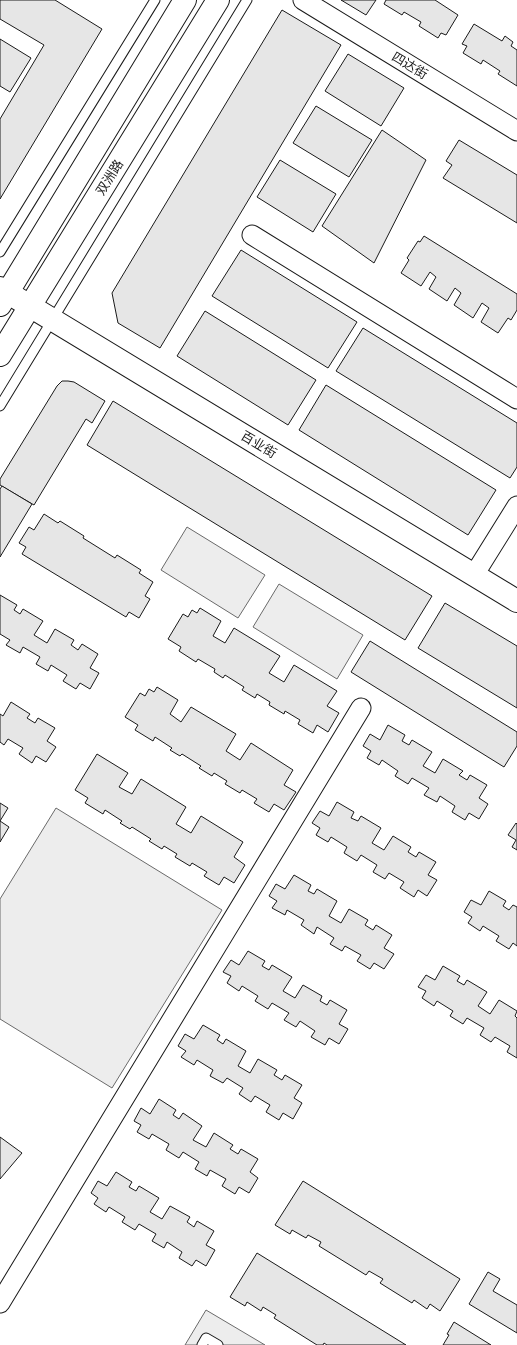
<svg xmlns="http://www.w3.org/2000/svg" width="517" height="1345" viewBox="0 0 517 1345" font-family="Inter,'Noto Sans SC',sans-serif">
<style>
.built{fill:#ededed;stroke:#6a6a6a}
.building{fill:#e6e6e6;stroke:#1a1a1a}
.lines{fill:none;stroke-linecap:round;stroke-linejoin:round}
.service-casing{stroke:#1a1a1a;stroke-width:11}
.minor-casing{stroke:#1a1a1a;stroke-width:21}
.tertiary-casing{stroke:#1a1a1a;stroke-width:24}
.secondary-casing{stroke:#1a1a1a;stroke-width:24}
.service{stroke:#fff;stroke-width:9}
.minor{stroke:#fff;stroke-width:19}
.tertiary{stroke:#fff;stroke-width:22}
.secondary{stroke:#fff;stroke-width:22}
.labels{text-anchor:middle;stroke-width:3;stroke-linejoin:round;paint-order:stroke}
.street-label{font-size:13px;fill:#1a1a1a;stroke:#fff}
</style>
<rect width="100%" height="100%" fill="#fff"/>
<g class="built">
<path d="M187,527L265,575L238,618L161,570Z"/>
<path d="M279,584L363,635L337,679L253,627Z"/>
<path d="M56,808L222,910L112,1088L0,1019V899Z"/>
<path d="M206,1310L265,1345H185Z"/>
</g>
<g class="building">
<path d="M0,0H55L102,29L0,199V119L44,45L0,19Z"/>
<path d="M341,0H376L366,15Z"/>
<path d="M386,0H435L458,15L446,35L441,33L438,38L419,26L421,22L404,12L402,15L384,4Z"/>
<path d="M282,10L341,45L160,348L118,323L112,293Z"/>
<path d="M474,24L502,41L505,36L513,42L511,46L517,50V86L498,74L500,71L483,60L481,64L463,53L467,46L462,44Z"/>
<path d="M0,39L31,58L10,92L0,86Z"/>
<path d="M348,54L404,88L381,126L325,91Z"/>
<path d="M316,106L372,140L349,177L293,143Z"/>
<path d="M382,130L426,160L374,263L322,226Z"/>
<path d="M459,140L517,175V223L443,178L452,165L446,161Z"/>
<path d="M280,160L336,194L313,232L257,197Z"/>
<path d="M424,236L517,294V310L511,320L508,318L498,333L481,322L489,308L482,303L473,318L454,305L461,293L455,288L447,301L429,289L436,277L430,272L421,286L401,273L409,260L407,258L418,241L420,242Z"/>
<path d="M241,250L357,322L328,368L212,296Z"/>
<path d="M205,311L316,380L288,425L177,356Z"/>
<path d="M363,328L517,423V467L510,478L336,371Z"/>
<path d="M62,381H68L74,382L105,401L92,423L86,419L34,505L0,485V479L57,386Z"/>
<path d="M326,385L496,490L468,535L299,430Z"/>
<path d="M113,401L432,596L405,640L87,445Z"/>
<path d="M2,486L32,504L0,557V489Z"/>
<path d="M44,514L58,523L60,521L84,536L83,538L115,558L117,555L141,570L139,573L153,582L145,596L150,599L139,618L129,612L126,617L22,554L26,547L19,543L29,527L34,530Z"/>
<path d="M0,595L17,605L14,610L20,614L23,609L43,621L34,635L47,643L55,629L74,640L71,645L78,650L82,644L98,654L90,668L99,673L90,689L80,683L76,689L63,681L67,675L51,665L48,671L36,664L40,657L23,647L20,653L6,645L10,640L0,634Z"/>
<path d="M445,603L517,646V708L418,648Z"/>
<path d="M200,608L221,621L213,636L225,643L234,628L280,656L269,673L284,682L294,665L337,691L327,706L339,713L328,732L317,725L313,733L298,724L300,720L285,711L284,714L269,705L270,702L257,694L255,698L242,690L244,687L225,675L223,678L214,672L215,669L198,659L196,662L179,651L181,647L168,639L183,614L188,617L192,610L197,613Z"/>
<path d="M370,641L517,732V746L504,767L351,672Z"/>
<path d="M157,687L178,700L170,714L181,722L191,707L236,734L226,751L240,760L251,743L293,770L284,785L296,792L284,810L274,804L269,812L254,803L257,799L242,790L240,793L225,784L227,781L214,773L212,776L199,768L201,766L182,754L180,756L170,750L172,748L155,737L153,741L135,730L138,725L125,717L140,693L145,696L149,689L154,692Z"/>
<path d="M11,702L30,714L27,718L35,723L38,718L55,728L47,741L56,747L46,762L36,756L32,763L19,754L23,748L8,739L4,745L0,742V714L3,716Z"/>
<path d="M388,725L405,735L402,741L409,745L412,740L432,752L423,766L435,773L443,759L463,771L459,775L467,780L470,775L487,785L479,798L488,804L479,819L469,813L465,820L452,812L455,806L440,796L437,802L424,795L429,788L412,778L408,784L395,776L398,771L382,760L379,765L367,758L371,751L363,746L370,734L380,740Z"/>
<path d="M97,754L128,773L119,787L132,794L141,779L186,807L176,824L191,833L201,816L243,842L234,857L245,865L234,883L224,877L219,885L204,876L207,872L192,863L190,866L175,857L177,854L164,846L162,849L149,841L151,839L132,827L130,829L120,823L122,821L105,810L103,814L85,803L88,798L75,790Z"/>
<path d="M337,802L354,812L351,818L358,821L361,816L381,828L372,843L384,850L393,836L411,847L408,852L416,857L419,852L436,862L428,875L437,880L427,896L418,890L414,897L400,888L404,882L389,873L385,879L373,872L377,865L361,855L357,861L344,853L347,847L331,837L328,842L316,835L320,828L312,823L320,811L329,816Z"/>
<path d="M0,803L8,808L0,821L9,827L0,842Z"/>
<path d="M516,823L517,824V850L512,847L516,840L508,835Z"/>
<path d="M294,875L311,885L308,891L314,894L317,889L337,901L329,916L341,923L349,909L368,920L365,925L373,930L376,925L392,935L384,948L394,954L384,969L374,963L370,969L357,961L361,955L345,946L342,951L330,944L334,938L317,927L314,934L301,925L304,920L287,910L285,915L272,908L277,901L269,896L276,884L285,889Z"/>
<path d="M489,891L506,901L503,906L509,910L513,905L517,907V946L513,943L509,949L496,941L499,936L483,926L480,931L468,923L472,917L464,912L471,900L481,905Z"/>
<path d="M248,951L265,961L262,966L269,970L272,965L292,977L283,991L295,998L303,985L322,996L320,1001L327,1005L330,1000L347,1010L339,1024L348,1029L339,1044L329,1038L325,1045L311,1037L315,1031L300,1021L296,1027L284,1020L289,1013L272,1003L268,1009L255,1001L258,996L242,986L239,991L227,983L231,976L223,972L231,960L239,965Z"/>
<path d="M443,966L460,976L457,981L464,985L467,980L487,992L478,1006L490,1014L499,1000L517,1011L515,1016L517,1018V1058L507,1052L510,1046L495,1037L491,1042L480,1035L484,1028L467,1018L463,1024L450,1016L453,1011L437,1001L434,1006L422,998L426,991L418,987L426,975L435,980Z"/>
<path d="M203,1025L220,1035L217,1040L223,1044L226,1039L246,1051L238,1066L250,1073L258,1059L277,1070L274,1075L282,1080L285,1075L302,1085L294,1098L302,1103L293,1119L283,1113L279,1120L266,1112L270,1105L255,1096L251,1102L239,1094L243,1088L227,1078L223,1083L210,1076L213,1070L197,1060L194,1065L181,1057L186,1051L178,1046L185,1034L194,1039Z"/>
<path d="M159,1099L176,1110L173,1115L179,1119L183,1113L202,1126L193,1140L206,1147L214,1133L233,1145L230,1149L238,1154L241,1149L258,1159L250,1172L258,1178L249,1193L239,1187L235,1194L222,1186L226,1179L210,1170L207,1176L195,1169L199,1162L183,1152L179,1158L166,1150L169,1144L152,1134L149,1139L137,1132L141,1125L134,1121L141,1108L150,1114Z"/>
<path d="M0,1137L22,1153L0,1179Z"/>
<path d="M116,1172L132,1182L129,1187L136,1191L139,1186L159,1198L150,1212L162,1219L170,1206L190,1217L187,1222L194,1227L197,1221L214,1231L206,1245L215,1250L206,1266L196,1260L192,1266L179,1258L182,1252L167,1242L164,1248L152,1241L156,1234L139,1224L135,1230L122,1222L125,1217L109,1207L106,1212L94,1204L98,1198L91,1193L98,1181L107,1186Z"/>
<path d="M303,1181L460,1279L440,1311L430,1304L427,1309L414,1300L412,1303L380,1283L383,1279L369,1271L366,1275L319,1246L321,1242L308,1235L306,1238L292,1230L290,1234L275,1225Z"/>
<path d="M257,1253L406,1345H327L324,1343L323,1345H317L274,1318L276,1315L263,1307L261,1311L247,1302L245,1306L230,1297Z"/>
<path d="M488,1272L500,1279L493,1291L517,1305V1333L469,1304Z"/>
<path d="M454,1322L491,1345H443L449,1335L447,1334Z"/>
</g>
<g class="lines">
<g class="service-casing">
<g id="service">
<path d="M0,252L155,0"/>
<path d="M0,406L247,0"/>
<path d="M202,1345L206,1338L218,1345"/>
</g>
</g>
<g class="minor-casing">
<g id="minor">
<path d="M303,0L517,131"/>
<path d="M252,235L517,399"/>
<path d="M474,575L517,506"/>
<path d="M0,1303L361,708"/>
</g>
</g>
<g class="tertiary-casing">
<path id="tertiary" d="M0,288L517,601"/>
</g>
<g class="secondary-casing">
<g id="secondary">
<path d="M0,305L185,0"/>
<path d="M0,355L218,0"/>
</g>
</g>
<use href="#service" class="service"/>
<use href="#minor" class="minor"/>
<use href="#tertiary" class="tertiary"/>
<use href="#secondary" class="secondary"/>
</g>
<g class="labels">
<g class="street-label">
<text transform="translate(410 65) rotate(31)" y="5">四达街</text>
<text transform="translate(109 177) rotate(-58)" y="5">双洲路</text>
<text transform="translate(259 444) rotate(31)" y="5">百业街</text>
</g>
</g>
</svg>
